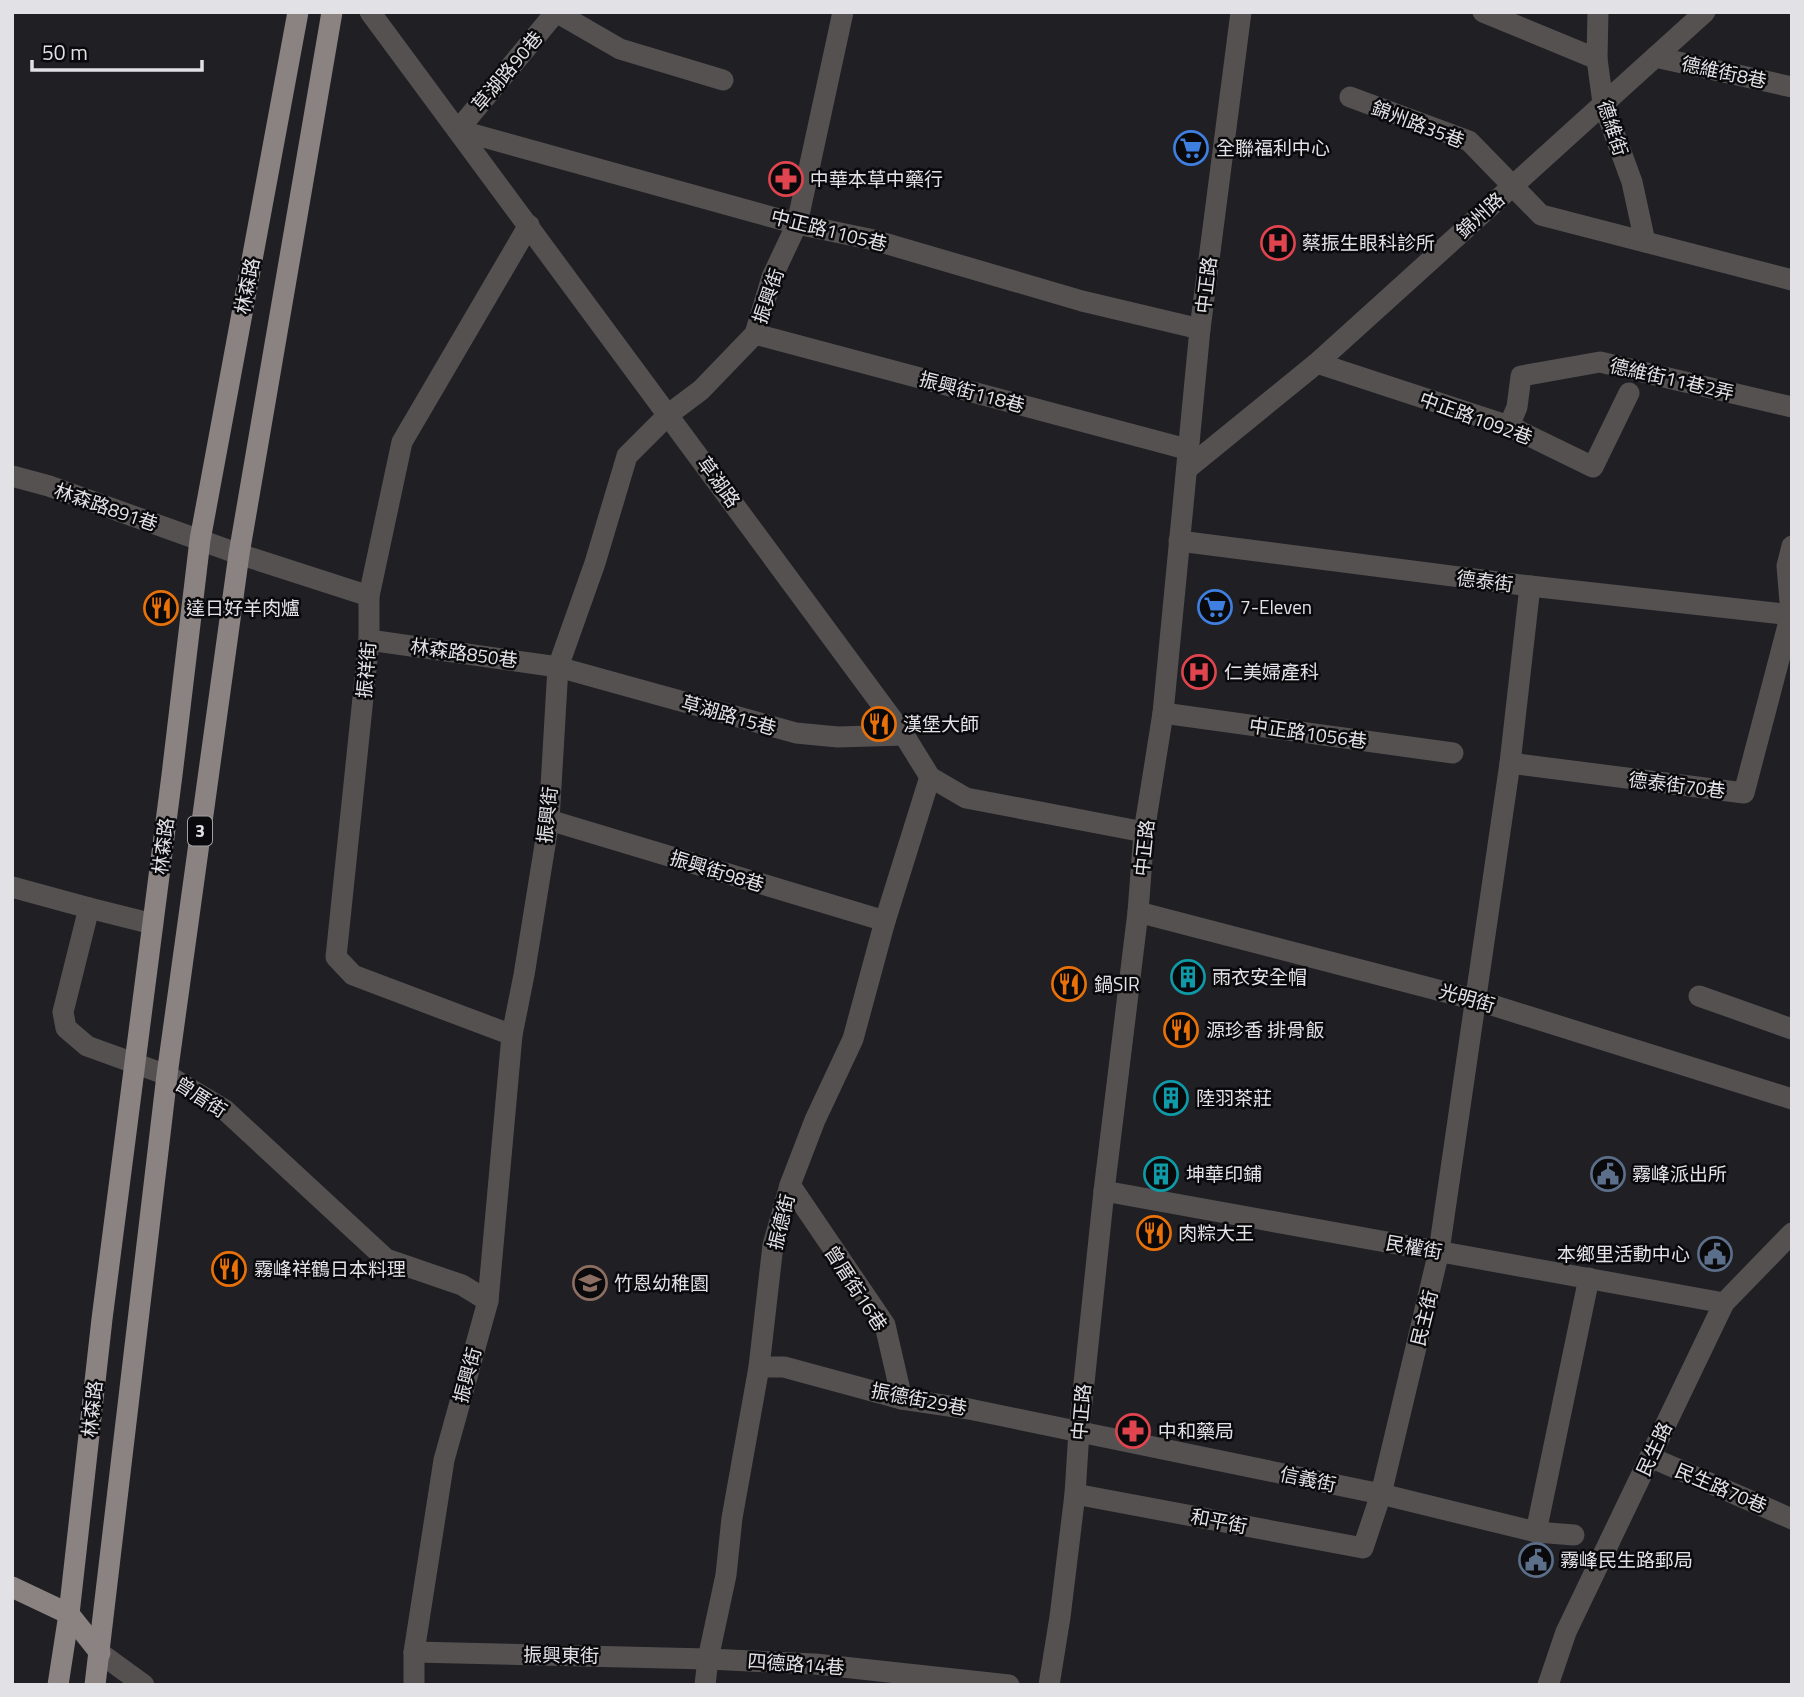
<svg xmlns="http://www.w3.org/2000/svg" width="1804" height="1697" viewBox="0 0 1804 1697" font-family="'Titillium Web','Noto Sans TC',sans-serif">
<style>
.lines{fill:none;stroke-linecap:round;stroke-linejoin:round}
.minor{stroke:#555151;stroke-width:21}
.major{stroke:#8a8382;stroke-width:21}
.labels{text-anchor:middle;stroke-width:5;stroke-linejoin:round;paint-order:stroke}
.shield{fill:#0a090b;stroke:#a1a0a4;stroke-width:2}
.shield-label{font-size:18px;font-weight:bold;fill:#e2e1e5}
.street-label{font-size:19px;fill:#e2e1e5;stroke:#0a090b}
.poi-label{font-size:19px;fill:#e2e1e5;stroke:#0a090b;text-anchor:start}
</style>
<rect width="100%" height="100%" fill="#201f24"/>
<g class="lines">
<g class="minor">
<path d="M370,12L904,735L930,777L966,798L1144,832"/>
<path d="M556,12L458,130L797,224L874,240L1082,301L1200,329"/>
<path d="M556,12L620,49L723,80"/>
<path d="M1483,12L1597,59"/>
<path d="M1598,12L1597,59L1603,103L1632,182L1645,242"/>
<path d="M1655,57L1792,87"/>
<path d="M1350,97L1469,141L1541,215L1792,280"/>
<path d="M755,334L1190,450"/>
<path d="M1317,363L1509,426L1593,467L1629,393"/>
<path d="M1509,426L1517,407L1521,376L1600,362L1792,407"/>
<path d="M1188,468L1317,363L1705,12"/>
<path d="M12,476L49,486L239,554L369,596"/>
<path d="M1179,541L1530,586L1792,615"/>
<path d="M369,640L558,667L796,733L838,737L904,735"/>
<path d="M1163,713L1453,753"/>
<path d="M1510,763L1744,793L1791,614L1787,566L1792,546"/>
<path d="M549,820L885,921"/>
<path d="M12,887L89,908L63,1012L66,1028L87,1046L167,1075L225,1110L386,1259L462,1285L488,1301"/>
<path d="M89,908L153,924"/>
<path d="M1138,912L1476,1000L1792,1099"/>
<path d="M1699,996L1792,1029"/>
<path d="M512,1035L353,975L336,957L369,640V596L402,442L529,225"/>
<path d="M790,1185L885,1325L902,1399"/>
<path d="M1104,1191L1724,1303"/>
<path d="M759,1367H784L902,1399L969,1409L1381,1494L1536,1532L1574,1535"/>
<path d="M1650,1457L1792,1519"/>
<path d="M1075,1494L1363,1548L1381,1494L1439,1251L1510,763L1530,586"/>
<path d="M1536,1532L1589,1278"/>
<path d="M414,1652L708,1659L815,1664L1009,1685"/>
<path d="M100,1653L144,1685"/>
<path d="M414,1685V1652L444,1460L488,1301L512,1035L524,975L549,820L558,667L595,563L627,456L669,414L701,390L755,334L772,277L797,224L843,12"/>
<path d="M705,1685L708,1659L726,1575L732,1518L759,1367L773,1245L790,1185L815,1120L853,1039L885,921L930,777"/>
<path d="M1049,1685L1060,1617L1075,1494L1079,1431L1104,1191L1138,912L1144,832L1163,713L1200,329L1241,12"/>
<path d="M1548,1685L1566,1632L1724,1303L1792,1233"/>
</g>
<g class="major">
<path d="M12,1587L69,1614L100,1653"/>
<path d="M58,1685L69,1614L102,1319L172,775L200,540L298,12"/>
<path d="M95,1685L167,1075L239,554L332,12"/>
</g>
</g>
<defs>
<g id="supermarket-ring" transform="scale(1.75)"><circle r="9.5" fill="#0a090b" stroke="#3f7fe0" stroke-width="1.5"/><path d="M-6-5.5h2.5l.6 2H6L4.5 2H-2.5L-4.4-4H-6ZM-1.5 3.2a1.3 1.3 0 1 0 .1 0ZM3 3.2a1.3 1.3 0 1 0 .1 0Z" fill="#3f7fe0"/></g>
<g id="pharmacy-ring" transform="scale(1.75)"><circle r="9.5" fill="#0a090b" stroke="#e0444e" stroke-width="1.5"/><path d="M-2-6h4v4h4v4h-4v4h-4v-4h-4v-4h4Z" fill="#e0444e"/></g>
<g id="hospital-ring" transform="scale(1.75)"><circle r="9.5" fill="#0a090b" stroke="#e0444e" stroke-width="1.5"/><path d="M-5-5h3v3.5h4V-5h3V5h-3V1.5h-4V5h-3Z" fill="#e0444e"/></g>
<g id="restaurant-ring" transform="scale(1.75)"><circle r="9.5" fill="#0a090b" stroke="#e8710a" stroke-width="1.5"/><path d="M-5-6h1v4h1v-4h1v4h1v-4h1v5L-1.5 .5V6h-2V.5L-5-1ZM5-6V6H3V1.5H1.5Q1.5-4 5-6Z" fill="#e8710a"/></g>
<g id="building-ring" transform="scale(1.75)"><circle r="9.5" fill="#0a090b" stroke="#0f9aa8" stroke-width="1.5"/><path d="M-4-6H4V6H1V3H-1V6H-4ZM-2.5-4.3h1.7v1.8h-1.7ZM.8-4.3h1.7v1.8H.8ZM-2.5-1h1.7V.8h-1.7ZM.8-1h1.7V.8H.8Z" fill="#0f9aa8"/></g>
<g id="civic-ring" transform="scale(1.75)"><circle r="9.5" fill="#0a090b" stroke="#5c6f8a" stroke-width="1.5"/><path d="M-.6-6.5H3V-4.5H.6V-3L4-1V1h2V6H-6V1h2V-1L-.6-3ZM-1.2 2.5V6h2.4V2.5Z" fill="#5c6f8a"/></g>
<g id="school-ring" transform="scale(1.75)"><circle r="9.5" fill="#0a090b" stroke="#8d6e63" stroke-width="1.5"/><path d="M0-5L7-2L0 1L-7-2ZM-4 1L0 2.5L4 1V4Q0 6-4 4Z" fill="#8d6e63"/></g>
</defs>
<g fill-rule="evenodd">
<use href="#supermarket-ring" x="1191" y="148"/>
<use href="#pharmacy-ring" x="786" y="179"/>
<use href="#hospital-ring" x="1278" y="243"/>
<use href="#supermarket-ring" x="1215" y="607"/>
<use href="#restaurant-ring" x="161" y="608"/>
<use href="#hospital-ring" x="1199" y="672"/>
<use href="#restaurant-ring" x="879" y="724"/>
<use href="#building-ring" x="1188" y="977"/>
<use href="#restaurant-ring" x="1069" y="984"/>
<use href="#restaurant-ring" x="1181" y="1030"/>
<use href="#building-ring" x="1171" y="1098"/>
<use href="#building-ring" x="1161" y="1174"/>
<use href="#civic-ring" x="1608" y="1174"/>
<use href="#restaurant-ring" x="1154" y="1233"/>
<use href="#civic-ring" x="1715" y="1254"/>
<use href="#restaurant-ring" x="229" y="1269"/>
<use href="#school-ring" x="590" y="1283"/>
<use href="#pharmacy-ring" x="1133" y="1431"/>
<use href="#civic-ring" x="1536" y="1560"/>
</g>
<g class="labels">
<rect class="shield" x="188" y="816.5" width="24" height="29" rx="5"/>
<g class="shield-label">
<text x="200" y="837">3</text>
</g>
<g class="street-label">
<text transform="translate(507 71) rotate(-50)" y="7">草湖路90巷</text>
<text transform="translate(1724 72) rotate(12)" y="7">德維街8巷</text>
<text transform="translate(1418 124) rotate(21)" y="7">錦州路35巷</text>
<text transform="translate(1613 128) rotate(72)" y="7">德維街</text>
<text transform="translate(1480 215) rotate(-42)" y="7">錦州路</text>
<text transform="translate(829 230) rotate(14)" y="7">中正路1105巷</text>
<text transform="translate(1206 285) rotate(-83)" y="7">中正路</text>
<text transform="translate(247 286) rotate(-79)" y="7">林森路</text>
<text transform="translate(768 296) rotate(-71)" y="7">振興街</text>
<text transform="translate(1672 379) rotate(13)" y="7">德維街11巷2弄</text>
<text transform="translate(972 392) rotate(15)" y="7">振興街118巷</text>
<text transform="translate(1476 418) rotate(20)" y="7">中正路1092巷</text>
<text transform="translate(719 482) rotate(54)" y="7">草湖路</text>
<text transform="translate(106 507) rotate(19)" y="7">林森路891巷</text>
<text transform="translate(1485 581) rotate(7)" y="7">德泰街</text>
<text transform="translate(464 653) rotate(8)" y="7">林森路850巷</text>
<text transform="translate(366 670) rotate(-85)" y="7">振祥街</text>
<text transform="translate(729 715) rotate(16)" y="7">草湖路15巷</text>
<text transform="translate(1308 733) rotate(8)" y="7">中正路1056巷</text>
<text transform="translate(1677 785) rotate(7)" y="7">德泰街70巷</text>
<text transform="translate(547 815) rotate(-84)" y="7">振興街</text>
<text transform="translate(163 846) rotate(-83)" y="7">林森路</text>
<text transform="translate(1144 848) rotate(-84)" y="7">中正路</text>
<text transform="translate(717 871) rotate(17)" y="7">振興街98巷</text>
<text transform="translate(1467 998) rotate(16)" y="7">光明街</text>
<text transform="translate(201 1097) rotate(33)" y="7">曾厝街</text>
<text transform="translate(781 1222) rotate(-76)" y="7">振德街</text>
<text transform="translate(1414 1247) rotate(10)" y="7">民權街</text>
<text transform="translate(856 1288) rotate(57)" y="7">曾厝街16巷</text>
<text transform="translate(1424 1318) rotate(-76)" y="7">民主街</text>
<text transform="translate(467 1375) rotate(-75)" y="7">振興街</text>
<text transform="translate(919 1399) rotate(11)" y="7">振德街29巷</text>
<text transform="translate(92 1409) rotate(-84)" y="7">林森路</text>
<text transform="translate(1081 1412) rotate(-85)" y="7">中正路</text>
<text transform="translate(1654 1449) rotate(-65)" y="7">民生路</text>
<text transform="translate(1308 1479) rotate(12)" y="7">信義街</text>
<text transform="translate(1721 1488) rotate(23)" y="7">民生路70巷</text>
<text transform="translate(1219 1521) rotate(11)" y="7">和平街</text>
<text transform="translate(561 1655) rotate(1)" y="7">振興東街</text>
<text transform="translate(796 1664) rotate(4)" y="7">四德路14巷</text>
</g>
<g class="poi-label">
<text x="1216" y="155">全聯福利中心</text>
<text x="810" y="186">中華本草中藥行</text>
<text x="1302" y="250">蔡振生眼科診所</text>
<text x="1240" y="614">7-Eleven</text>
<text x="186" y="615">達日好羊肉爐</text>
<text x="1224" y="679">仁美婦產科</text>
<text x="903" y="731">漢堡大師</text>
<text x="1212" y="984">雨衣安全帽</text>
<text x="1094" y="991">鍋SIR</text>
<text x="1206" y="1037">源珍香 排骨飯</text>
<text x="1196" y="1105">陸羽茶莊</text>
<text x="1186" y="1181">坤華印鋪</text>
<text x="1632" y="1181">霧峰派出所</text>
<text x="1178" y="1240">肉粽大王</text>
<text x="1690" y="1261" text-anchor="end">本鄉里活動中心</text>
<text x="254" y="1276">霧峰祥鶴日本料理</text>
<text x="614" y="1290">竹恩幼稚園</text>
<text x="1158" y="1438">中和藥局</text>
<text x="1560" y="1567">霧峰民生路郵局</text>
</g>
</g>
<rect width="1804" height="1697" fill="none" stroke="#e2e1e5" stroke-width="28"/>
<path d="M32 60v10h170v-10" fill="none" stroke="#e2e1e5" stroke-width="3.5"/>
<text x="42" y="60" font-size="21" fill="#e2e1e5" stroke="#0a090b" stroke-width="5" paint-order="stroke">50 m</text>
</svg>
